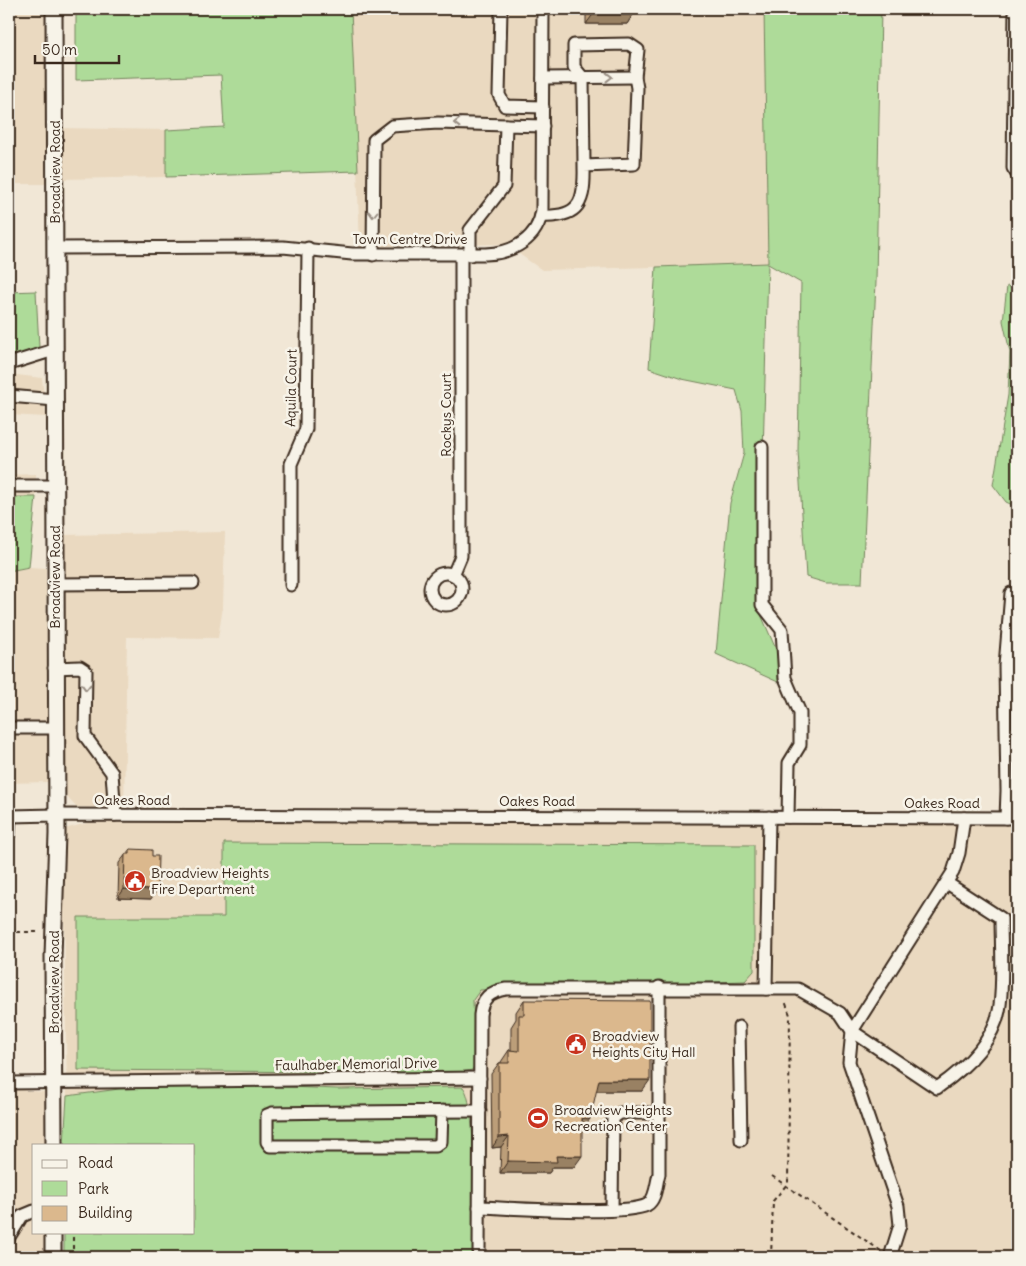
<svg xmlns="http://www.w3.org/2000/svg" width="1026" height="1266" viewBox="0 0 1026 1266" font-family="Delius,sans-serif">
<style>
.built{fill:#ead9c0}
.green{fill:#aedb99;stroke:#74825c}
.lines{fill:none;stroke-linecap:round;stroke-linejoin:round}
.minor-casing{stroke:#3b2a1e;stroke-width:15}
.major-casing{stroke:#3b2a1e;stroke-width:19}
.path{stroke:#3b2a1e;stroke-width:2;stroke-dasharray:4 4;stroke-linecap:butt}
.minor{stroke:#f7f3e8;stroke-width:11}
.major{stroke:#f7f3e8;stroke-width:15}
.wall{fill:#bc9e79;stroke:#3b2a1e}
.shaded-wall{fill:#998163;stroke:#3b2a1e}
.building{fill:#dbb88d;stroke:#3b2a1e}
.oneway{stroke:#998e83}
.labels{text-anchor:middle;stroke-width:5;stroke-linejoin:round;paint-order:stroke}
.street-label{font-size:14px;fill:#3b2a1e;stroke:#f7f3e8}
.poi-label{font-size:14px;fill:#3b2a1e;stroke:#f7f3e8;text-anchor:start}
</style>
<rect width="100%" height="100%" fill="#f1e7d6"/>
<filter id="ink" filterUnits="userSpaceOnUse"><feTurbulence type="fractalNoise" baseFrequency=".02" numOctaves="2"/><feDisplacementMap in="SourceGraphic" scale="10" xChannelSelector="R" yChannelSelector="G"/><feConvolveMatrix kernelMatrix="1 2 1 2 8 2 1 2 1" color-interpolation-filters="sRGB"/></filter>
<g filter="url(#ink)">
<g class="built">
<rect x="9" y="9" width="37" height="175"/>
<path d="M351,9H764L768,264L542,270L505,244L360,247Z"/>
<path d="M61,128L166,130V177L62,179Z"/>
<path d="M9,374L42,378L46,417L9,415Z"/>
<path d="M36,474V497H9V475Z"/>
<path d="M225,532L223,607L218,638L127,637L124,808L76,807L67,797L64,786L62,535Z"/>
<path d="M29,567L46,568L48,782L9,783V571Z"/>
<path d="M224,820L1017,823V1257H64V1232H194V1145H64L67,1096L63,847L64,829L91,822Z"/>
<path d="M9,1089L44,1092L48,1108L47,1145H34V1232H46L45,1257H9Z"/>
</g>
<g class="green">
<path d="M76,9H351L358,171L166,177V130L224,127L221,75L76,80Z"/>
<path d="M764,9H881L876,282L862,583H826L806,577L798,451L801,283L768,264L759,610L778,654V682L716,654L730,503L744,453L742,411L736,390L682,379L649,368L656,267L768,263Z"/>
<path d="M1007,286L1017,290V507L1006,502L993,485L1008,395L1010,352L1003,321Z"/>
<path d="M36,291L39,347L9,358V292Z"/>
<path d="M9,497H36L29,567L9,571Z"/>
<path d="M224,843L754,845V971L745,981L480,990L473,1000L475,1064L472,1070L457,1073L78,1070V917H224Z"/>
<path d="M238,1085L338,1089L463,1087C478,1103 473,1228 474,1257H64V1232H194V1145H64L67,1096L119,1089Z"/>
</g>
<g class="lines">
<g class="minor-casing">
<g id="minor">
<path d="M501,9L499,95L505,106L543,107"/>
<path d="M1015,9L1013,168L1017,174"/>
<path d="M543,78L635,77"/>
<path d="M541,216C580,218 585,202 584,166L634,164L637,88L635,77L638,50L629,44L574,45V67L583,78L584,166"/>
<path d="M55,248L283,247L352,254H486C513,253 538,239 542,210L543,9"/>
<path d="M373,255L374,140L392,126L438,123L506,125"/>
<path d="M470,255V230L504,186L506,125L543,126"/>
<path d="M9,364L54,350"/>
<path d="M9,396L55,400"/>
<path d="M762,447V605L782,630L785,678L800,713V745L789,763L788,817"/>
<path d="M9,486H55"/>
<circle cx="446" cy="589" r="16"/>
<path d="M453,575L461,556V255"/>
<path d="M54,584L193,583"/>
<path d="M291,585V464L306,429L308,248"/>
<path d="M54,668L80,667L86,671L85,736L112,773L115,815"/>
<path d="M9,728H55"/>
<path d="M1006,818L1007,791L1005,666L1011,593"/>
<path d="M9,834L10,816L56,815L1017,818"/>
<path d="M947,883L1001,918C1001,944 1004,987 999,1011C992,1044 963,1070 937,1088L852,1031L953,872L959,853L964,818"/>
<path d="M766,989H798L840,1013L852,1031L849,1062L898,1206L900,1225L890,1257"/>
<path d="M739,1027L741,1140"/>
<path d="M9,1083L480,1078"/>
<path d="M442,1111L441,1142L436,1146H270L267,1142V1115L272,1113C341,1112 410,1111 480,1111"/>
<path d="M479,1207C509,1208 625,1216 647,1205C656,1200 656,1184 659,1174V987"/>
<path d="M612,1210L613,1118L620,1113H659"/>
<path d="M9,1237L22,1216L34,1211"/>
<path d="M479,1257L480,1015C482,998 489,992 506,989H766L769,817"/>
</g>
</g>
<g class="major-casing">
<g id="major">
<path d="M54,1145L53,956L57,834L54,9"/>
<path d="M53,1257V1232"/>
</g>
</g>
<g class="path">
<path d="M9,932H37"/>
<path d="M772,1176L881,1251"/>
<path d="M73,1257V1232"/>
<path d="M771,1257L773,1201L788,1183L790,1015L785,1001"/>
</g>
<use href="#minor" class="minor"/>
<use href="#major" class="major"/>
</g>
<g class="wall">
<path d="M586,9H634V13L627,24H586Z"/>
<path d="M130,849L151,899L118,898L119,863Z"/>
<path d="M524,1000L642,1091H596L582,1130L574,1167H553L549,1173H500L501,1147L492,1148L491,1074L499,1063H501V1062L509,1050H511V1027L516,1019V1012Z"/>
</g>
<g class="shaded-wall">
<path d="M594,13H634L627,24H586Z"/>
<path d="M124,889L157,890L151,899L118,898Z"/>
<path d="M599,1080H650L642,1091H591Z"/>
<path d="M582,1118L590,1119L582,1130Z"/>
<path d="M509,1136L501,1147L492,1148L499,1137Z"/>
<path d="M556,1156H582L574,1167H553L549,1173H500L508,1161Z"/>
</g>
<g class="building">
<rect x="594" y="9" width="40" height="4"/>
<path d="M130,849L152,850V856H158L157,890L124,889L125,854H130Z"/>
<path d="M524,1000L650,1001V1080H599L590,1119L582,1118V1156H556L557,1162L508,1161L509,1136L499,1137V1063H509V1050L519,1051V1015H524Z"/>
</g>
<defs><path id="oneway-chevron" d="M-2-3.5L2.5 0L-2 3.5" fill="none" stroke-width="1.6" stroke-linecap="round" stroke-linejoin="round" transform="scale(1.25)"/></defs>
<g class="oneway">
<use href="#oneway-chevron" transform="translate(609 77)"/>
<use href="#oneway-chevron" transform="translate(457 123) rotate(180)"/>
<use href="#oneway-chevron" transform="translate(373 214) rotate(90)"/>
<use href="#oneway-chevron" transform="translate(86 687) rotate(91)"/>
</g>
</g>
<defs>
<g id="civic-disc" transform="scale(1.125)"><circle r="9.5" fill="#c8321e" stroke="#f7f3e8"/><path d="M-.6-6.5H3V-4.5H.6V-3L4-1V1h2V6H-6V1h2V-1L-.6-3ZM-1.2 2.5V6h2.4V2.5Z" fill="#fff"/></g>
<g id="stadium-disc" transform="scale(1.125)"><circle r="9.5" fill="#c8321e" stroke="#f7f3e8"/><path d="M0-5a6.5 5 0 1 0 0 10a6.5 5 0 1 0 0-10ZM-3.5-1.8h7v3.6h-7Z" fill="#fff"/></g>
</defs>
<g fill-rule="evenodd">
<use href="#civic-disc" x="135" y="881"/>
<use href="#civic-disc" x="576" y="1044"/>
<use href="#stadium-disc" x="538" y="1118"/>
</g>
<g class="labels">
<g class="street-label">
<text transform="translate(55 172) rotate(-90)" y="5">Broadview Road</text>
<text x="410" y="244">Town Centre Drive</text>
<text transform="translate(291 388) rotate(-89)" y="5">Aquila Court</text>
<text transform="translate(446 415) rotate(-90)" y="5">Rockys Court</text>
<text transform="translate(55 577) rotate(-90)" y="5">Broadview Road</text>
<text x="132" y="805">Oakes Road</text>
<text x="537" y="806">Oakes Road</text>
<text x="942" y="808">Oakes Road</text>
<text transform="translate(54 982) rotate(-90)" y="5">Broadview Road</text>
<text transform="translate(356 1064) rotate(-1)" y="5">Faulhaber Memorial Drive</text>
</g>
<g class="poi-label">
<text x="151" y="878">Broadview Heights<tspan x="151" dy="16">Fire Department</tspan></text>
<text x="592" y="1041">Broadview<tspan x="592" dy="16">Heights City Hall</tspan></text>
<text x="554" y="1115">Broadview Heights<tspan x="554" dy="16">Recreation Center</tspan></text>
</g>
</g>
<rect width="1026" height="1266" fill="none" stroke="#f7f3e8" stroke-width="30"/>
<rect x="15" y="15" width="996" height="1236" fill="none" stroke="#3b2a1e" stroke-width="2" filter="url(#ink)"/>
<rect x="32" y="1144" width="162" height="90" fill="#f7f3e8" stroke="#aca397"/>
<rect x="42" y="1160" width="25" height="8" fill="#f7f3e8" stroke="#aca397"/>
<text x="78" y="1168" font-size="15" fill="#3b2a1e">Road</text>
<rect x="42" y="1181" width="25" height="15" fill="#aedb99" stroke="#aca397"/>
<text x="78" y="1194" font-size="15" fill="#3b2a1e">Park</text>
<rect x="42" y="1206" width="25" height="15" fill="#dbb88d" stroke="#aca397"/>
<text x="78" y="1218" font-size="15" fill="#3b2a1e">Building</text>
<path d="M35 55v8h84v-8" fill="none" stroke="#3b2a1e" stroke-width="2.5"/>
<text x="42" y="55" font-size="15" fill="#3b2a1e" stroke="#f7f3e8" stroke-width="4" paint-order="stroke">50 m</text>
</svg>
